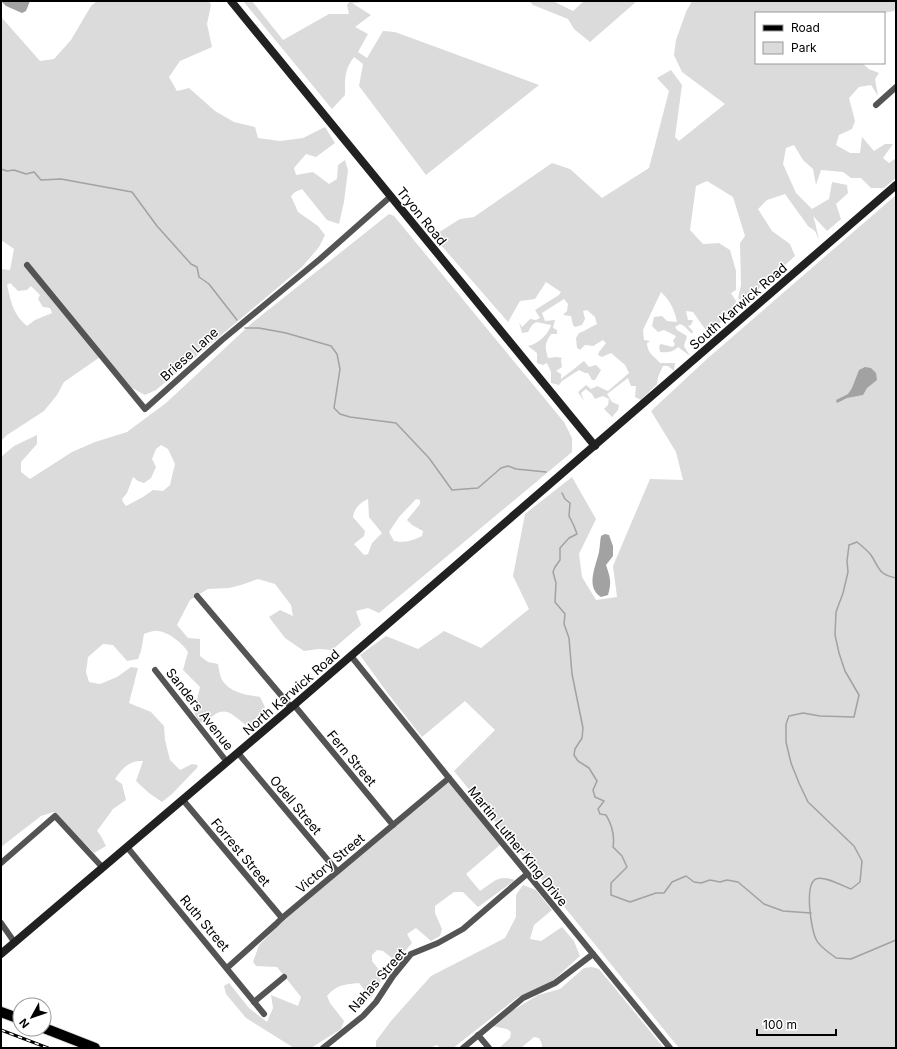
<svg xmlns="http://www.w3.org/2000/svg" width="897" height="1049" viewBox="0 0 897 1049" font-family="Inter,sans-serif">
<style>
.green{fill:#dbdbdb;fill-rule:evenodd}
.water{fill:#a2a2a2}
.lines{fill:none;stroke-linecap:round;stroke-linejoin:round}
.stream{stroke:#a2a2a2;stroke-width:1.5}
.primary-casing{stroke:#dbdbdb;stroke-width:12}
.street{stroke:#545454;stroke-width:6}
.secondary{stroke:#212121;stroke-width:8}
.primary{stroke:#000;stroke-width:10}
.rail-casing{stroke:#000;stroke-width:3}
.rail{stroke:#fff;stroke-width:1.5;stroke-dasharray:4.5;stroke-linecap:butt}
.labels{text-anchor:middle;stroke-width:3;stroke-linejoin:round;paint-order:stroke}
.street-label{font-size:13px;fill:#000;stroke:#fff}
</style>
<rect width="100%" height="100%" fill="#fff"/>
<g class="green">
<path d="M97,1H209L211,5L207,24L212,47L180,61L169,77L177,91L189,88L215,111L234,122L255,127L258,138L280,141L303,138L325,127L335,143L316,157L306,154L294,168L296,175L313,172L329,184L337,179L338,165L345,160L348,170L344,202L339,224L327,220L302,189L295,192L291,196L298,212L318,226L325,235L319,247L302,267L156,390L145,395L132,388L103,355L64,382L57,395L44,411L7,435L1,441V269L10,270L14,249L1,240V7L2,8V18L40,61L54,59L71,40L91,6ZM10,283L18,291L27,290L31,286L40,295L38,299L43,307L50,308L52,313L35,320L27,326C13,314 11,302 7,285Z"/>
<path d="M243,1H252L283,40L329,14H349L347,5L350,1H372L352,3L371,15L355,27L368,34L358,52L367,58L383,31L395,32L539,85L426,175L359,86L363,64L354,57C344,70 345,79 345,95L332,109Z"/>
<path d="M529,1H553L573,11L584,1H637L590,42L574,29L568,19L533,5Z"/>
<path d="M692,1H896V7L894,11L884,13H756V63H862L869,69L879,73L875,79L878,96L871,85L859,87L849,98L855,121L852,129L839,135L836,145L850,153H860L862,137L874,151L885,144H893L883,158L889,163L896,158V178L884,188H871L861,178H851L843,172L821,170L816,185L813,169L803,160L794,145L786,148L783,164L796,193L812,209L829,199L832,182L847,185L848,193L836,204L841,219L827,231L813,216L815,222L819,240L815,231L808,226L785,194L767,200L758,209L772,231L790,244L795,256L744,302L738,298L741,285L740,243L745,236L733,197L707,181L696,186L690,230L703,244L719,243L730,250L736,271V290L731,293L736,301C733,315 722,321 712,329H705L693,312L686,311L688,320H693L691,325L688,326L693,331L692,334L684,326L680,324L675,327L677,330L687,336L684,346L690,356L678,347C673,352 667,353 660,352L659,346L661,344L673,347L675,344L673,341L676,336L664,330L658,332L652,326L654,317L662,316L667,321L677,322C675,311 670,300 661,292L643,330L644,340L650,341L647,343C647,353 654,356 660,363H675L674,371L668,366H663L658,377L657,384L641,400L635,397L636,386H631L628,378L607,394L612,402L619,405L618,410L612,417L604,409L608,405L609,399L603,396L595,399L592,394L586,389L581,393L584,401L578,392L586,385L591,389L597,386L608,391L629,373L625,365L611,353L602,357L598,355L599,352L606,343L603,340L593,346L585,345L580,350L577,348L576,338L579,333C585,331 590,327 597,324L595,317L587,310L583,311L585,319L582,325L575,327L573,325L571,316L563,315L567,311L568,304L564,299L542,313L545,321L555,320L553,328L557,330V334H551C544,345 545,347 548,358L557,357L562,358L561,360L562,367L556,371L561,374V379L584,361L589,367L596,365L601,370L595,380H592L588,373H585L579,370L562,381L559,385L551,383V372L547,363L543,365L537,363V353L528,346C538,344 548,335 551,325L536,322L532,325L528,332L522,333L519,322L522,327L530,319L536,320L540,318L535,310L559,295L561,292L546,282L535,299L520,301L508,322L433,236L460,219L474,217L552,163L570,169L602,198L649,168L669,91L657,78L671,70L682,85L675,137L679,141L725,104L682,72L674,55L676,40L686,12Z"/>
<path d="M896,195V1048H679L454,771L495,730L465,701L422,737L389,695L360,655L386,636L418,649L444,631L481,648L529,609L513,576L525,514L572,477L596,519L579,554L582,577L596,600L617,597L613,566L650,479L683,480L676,452L651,411L708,358Z"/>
<path d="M389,214L394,216L564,422L572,438V452L379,613L368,608L356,611L361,625L332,650L319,649L304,651L285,638L269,617L280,610L293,616L291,605L275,584L258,579L241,585L229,588L208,589L190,600L177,625L188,638L200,639V656L208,662L218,664C219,669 220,676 222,680C230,693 247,695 260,697L265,707L258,719L246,725C241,722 238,718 233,715C222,707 213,714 205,724L198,721L194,712L200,687L183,670L188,652C183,644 168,631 157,631C153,630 148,633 144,634L141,651L138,659L127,661L113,645L103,644L88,657L86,672L89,682L100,684L117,677L131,667L138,668L129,703L151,712L164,726L165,740L170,760L180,770L192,764L198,765L197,768L172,794L162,802L149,793L136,781L143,761C129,760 122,769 115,779L122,784L126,800L113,809L97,831L101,836L106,846L94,853L54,812L41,816L1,847V457L14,446L37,435V444L21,462V472L30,479L72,452L95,442L127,432L166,403L253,322ZM161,445L168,449L175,464L170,485L163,491L153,490L143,497L126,506L123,502L122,499L127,493L133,477L138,481L144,483L151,478L156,467L152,459L156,449ZM368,499L369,517L382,533L372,543L368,554L364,555L354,544L364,536L365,531L353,517C354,509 360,502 368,499ZM416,499L420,500V504L407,520L412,525L423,531L422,536C412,541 404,543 394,541L389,532L399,517Z"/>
<path d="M449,782L500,845L466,874L480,891C493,882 499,874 515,880L478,907L463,892H454L435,906V913L442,929L440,936L431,941L416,928L407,934L412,943L406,950L393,959L383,951L377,950L372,955V961L384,976L371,998L359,983C345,984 336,985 327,996L330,1003L344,1021L341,1029L311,1048H294L246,1018L226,994L224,986L229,983L249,1008L267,1022L273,1008L271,995L298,1006L301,997L277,967L256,966L253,962L259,945L288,916Z"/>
<path d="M523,885L536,890L552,910L534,925L530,939L541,941L562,927L574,941L580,956L549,984L518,997L453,1048H440L437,1045L429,1048H376V1041L391,1021L431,976L505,938L516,917V895Z"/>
<path d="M592,967L599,969L664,1048H542V1044L539,1038L534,1037L521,1048H499L510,1038L511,1032L507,1029L492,1026L505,1015L538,995L560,989L584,968Z"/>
</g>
<g class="water">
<path d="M1,1H30L26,11L22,13L6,6Z"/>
<path d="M865,367L871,368L876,373L877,380L867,388L863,395L847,398L837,403L836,400L848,394L852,388L859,370Z"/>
<path d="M605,534L609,535L613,546V556L606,565C610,577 612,582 608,595L601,597C585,587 596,566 599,552C600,546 600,541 601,536Z"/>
</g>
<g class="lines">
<g class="stream">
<path d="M1,169L7,171L14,170L26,174L34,172L41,180L61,179L132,192L157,226L191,264L197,267L199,277L209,284L237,320"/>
<path d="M245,328H259L286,333L331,346L337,354L340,369L334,408L340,414L350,417L396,423L429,458L452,490L478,488L501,468L508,466L516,469L546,472"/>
<path d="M562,493L565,499L570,503L569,516L574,526L577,534L569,538L560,548V560L555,567L553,572L556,583L555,602L565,614L564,624L569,638L572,674L583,728L582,738L575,749L574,755L578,761L589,768L597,781L593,790L595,797L604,801L598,809L600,814L606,815C612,825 615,835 613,847L622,856L627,867L611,883V895L630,902L656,893H664L672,882L686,876L694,882L701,883L710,880L720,882L727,880L738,882L764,904L783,911L811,913"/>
<path d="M896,578C878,574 880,569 871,555C867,550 862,546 857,542L849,545L847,561L848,572L843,593L836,612L835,635L839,653L845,671L859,695L854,717L820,716L803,713L789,716L786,724V742L791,763L799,783L808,802L854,846L862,861L860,882L851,889C843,886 823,875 816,879C804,884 811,932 817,941C821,948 830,953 836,958L851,959L896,940"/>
</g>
<g class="primary-casing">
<g id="primary">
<path d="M1,1012L20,1019"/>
<path d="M44,1028L95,1048"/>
</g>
</g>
<g class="street">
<path d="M876,105L896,87"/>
<path d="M27,265L145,409L222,340L320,259L390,197"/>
<path d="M197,596L291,707"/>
<path d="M351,656L449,778L670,1048"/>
<path d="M155,670L227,762"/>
<path d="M294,705L393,825"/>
<path d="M238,753L337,871"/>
<path d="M183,800L282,918"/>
<path d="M127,847L264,1014"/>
<path d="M1,863L55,816L103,868"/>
<path d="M1,923L15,943"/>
<path d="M227,968L276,924L282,918L449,778"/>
<path d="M254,1002L284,977"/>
<path d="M478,1035L489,1048"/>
<path d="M323,1048L363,1016L376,1002L393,976L411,954L438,943L463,929L527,874"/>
<path d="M463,1048L523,998L555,983L593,954"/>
</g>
<g class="secondary">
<path d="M231,1L595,446"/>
<path d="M1,954L294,705L896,185"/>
</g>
<use href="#primary" class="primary"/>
<g class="rail-casing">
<path id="rail" d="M1,1030L48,1048"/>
</g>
<use href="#rail" class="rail"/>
</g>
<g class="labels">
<g class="street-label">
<text transform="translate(422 216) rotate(51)" y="5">Tryon Road</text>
<text transform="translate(738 306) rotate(-41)" y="5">South Karwick Road</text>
<text transform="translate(189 354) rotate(-42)" y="5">Briese Lane</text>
<text transform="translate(291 692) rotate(-41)" y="5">North Karwick Road</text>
<text transform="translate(200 709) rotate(52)" y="5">Sanders Avenue</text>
<text transform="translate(352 758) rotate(50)" y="5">Fern Street</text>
<text transform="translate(296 805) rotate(50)" y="5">Odell Street</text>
<text transform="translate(518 846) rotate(51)" y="5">Martin Luther King Drive</text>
<text transform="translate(241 852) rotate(50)" y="5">Forrest Street</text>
<text transform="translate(330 863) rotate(-40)" y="5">Victory Street</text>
<text transform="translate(205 923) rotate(50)" y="5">Ruth Street</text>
<text transform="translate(377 980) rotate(-49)" y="5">Nahas Street</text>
</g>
</g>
<rect width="897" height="1049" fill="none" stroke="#000000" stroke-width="4"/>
<rect x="755" y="12" width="130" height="52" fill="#ffffff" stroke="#999999"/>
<rect x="763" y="25" width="20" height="6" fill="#000000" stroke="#999999"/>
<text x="791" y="32" font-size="12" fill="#000000">Road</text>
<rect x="763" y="42" width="20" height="12" fill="#dbdbdb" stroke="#999999"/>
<text x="791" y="52" font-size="12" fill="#000000">Park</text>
<g transform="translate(32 1017) rotate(230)"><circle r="19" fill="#ffffff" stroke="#999999"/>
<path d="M0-3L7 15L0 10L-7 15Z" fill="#000000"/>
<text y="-6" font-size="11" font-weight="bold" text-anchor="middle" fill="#000000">N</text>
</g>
<path d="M757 1029v6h79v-6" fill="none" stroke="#000000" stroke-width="2"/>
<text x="763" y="1029" font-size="12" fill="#000000" stroke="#ffffff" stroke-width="3" paint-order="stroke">100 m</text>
</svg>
